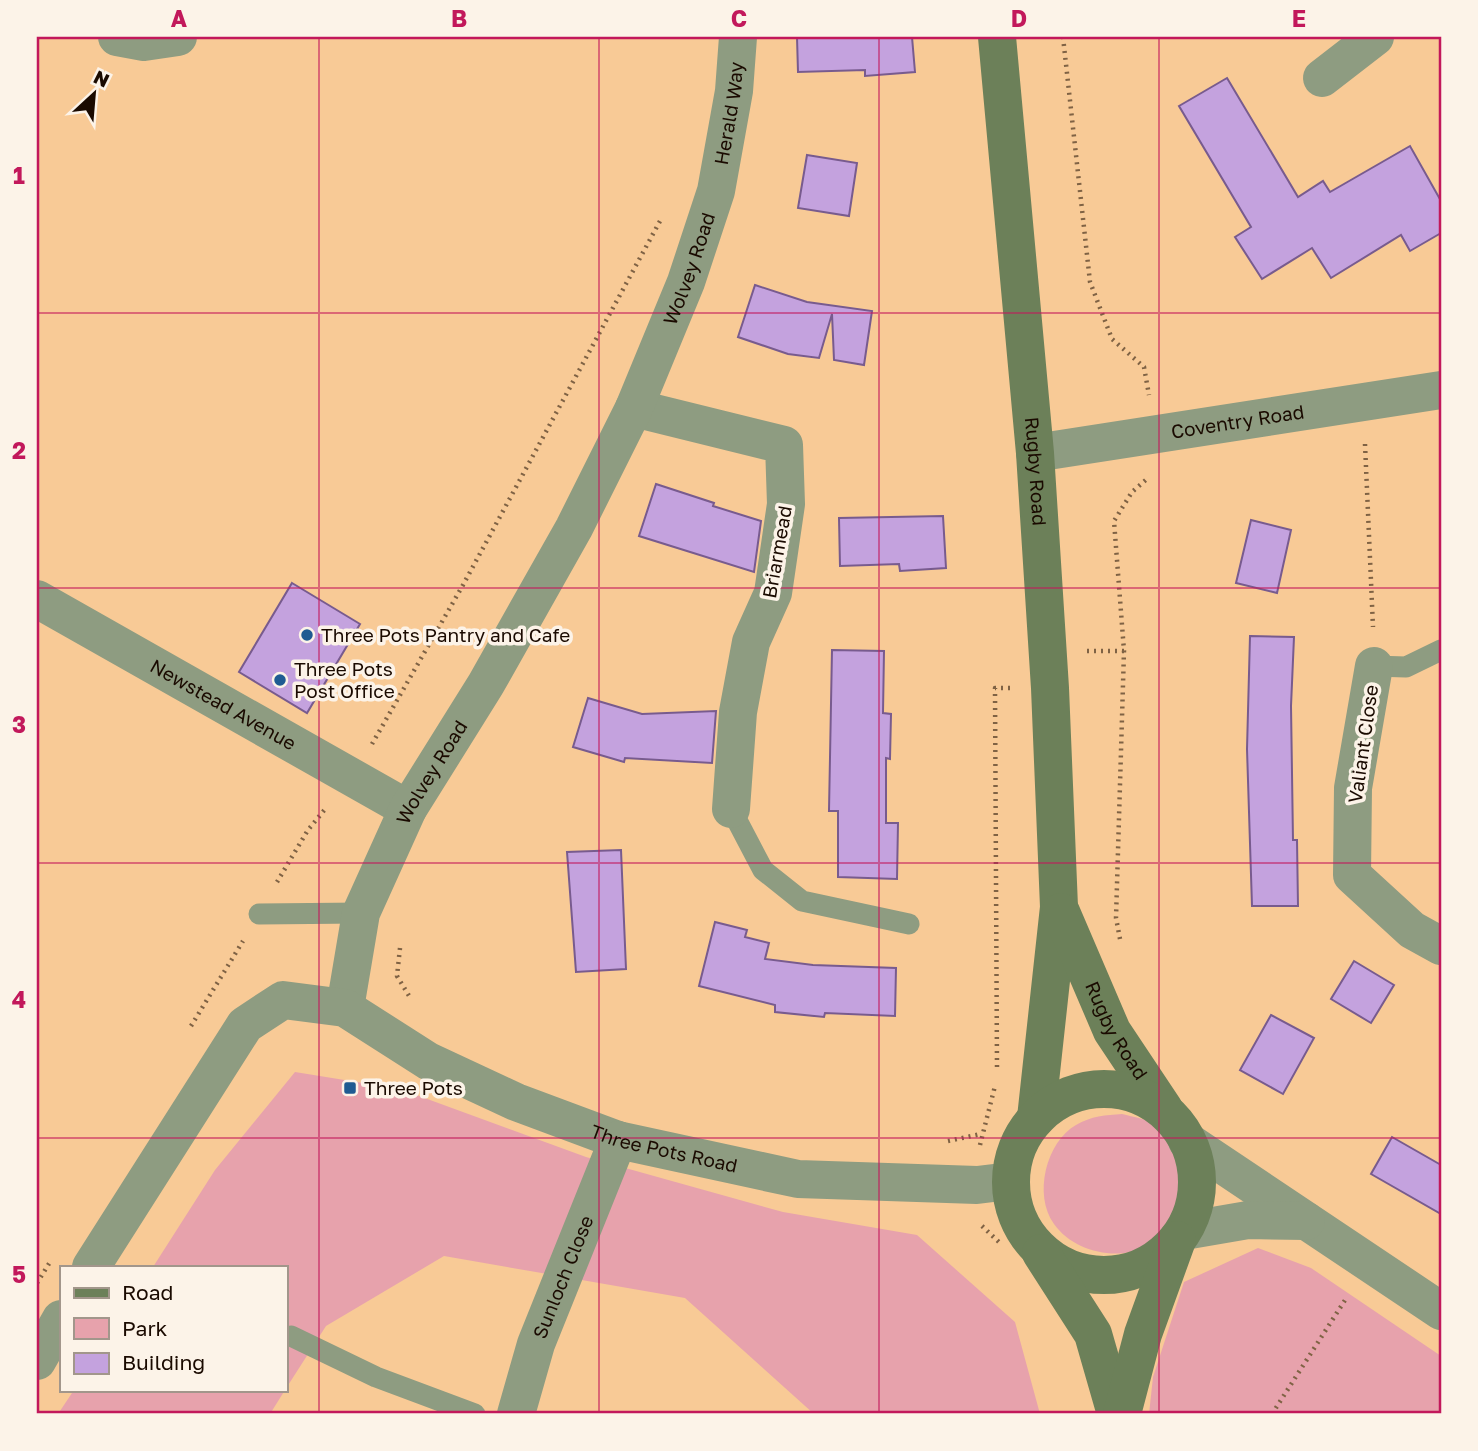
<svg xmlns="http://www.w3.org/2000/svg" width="1478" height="1451" viewBox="0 0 1478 1451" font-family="'Golos Text',sans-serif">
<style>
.green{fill:#e7a2ac}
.building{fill:#c4a2de;stroke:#785b8e;stroke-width:2}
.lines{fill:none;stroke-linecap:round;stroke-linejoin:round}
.path{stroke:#7f6244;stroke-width:4.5;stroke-dasharray:2 5;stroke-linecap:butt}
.service{stroke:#8e9c81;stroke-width:21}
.minor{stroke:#8e9c81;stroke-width:38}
.secondary{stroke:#6c8059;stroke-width:38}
.grid{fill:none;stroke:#c2185b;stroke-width:2;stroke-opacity:0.55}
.poi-dot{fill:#1f5b92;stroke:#fcf3e8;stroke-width:2.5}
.labels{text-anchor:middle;stroke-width:7;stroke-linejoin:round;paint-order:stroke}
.street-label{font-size:19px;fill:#1a0a00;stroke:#fcf3e8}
.poi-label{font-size:19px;fill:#1a0a00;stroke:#fcf3e8;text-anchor:start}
.neatline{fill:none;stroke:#c2185b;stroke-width:2.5}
.grid-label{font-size:23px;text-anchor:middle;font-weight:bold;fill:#c2185b}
</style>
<rect width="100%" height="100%" fill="#f8ca96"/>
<g class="green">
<path d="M295,1072L400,1089L586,1157L783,1212L917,1235L1015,1322L1040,1414H814L685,1298L444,1256L326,1326L285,1390V1267H153L215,1170Z"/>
<path d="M1122,1114C1133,1117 1149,1119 1157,1126C1188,1150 1193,1187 1176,1220C1152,1265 1082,1263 1054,1224C1033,1195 1046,1142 1076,1125C1091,1116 1106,1115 1122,1114Z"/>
<path d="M1258,1248L1311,1268L1441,1356V1414H1149L1153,1377L1184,1282Z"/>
<path d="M74,1390H285L270,1414H58Z"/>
</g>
<g class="building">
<path d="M797,37H912L915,72L865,76V70L798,72Z"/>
<path d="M1227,78L1298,197L1323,181L1330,192L1410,146L1441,201V233L1410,251L1401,235L1331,278L1312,248L1262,279L1235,237L1251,227L1179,106Z"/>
<path d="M807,155L857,163L849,216L798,208Z"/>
<path d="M755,285L807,302L872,311L864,365L834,360L832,314L819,358L788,354L738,337Z"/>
<path d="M656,484L714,503L713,506L761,521L754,572L639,536Z"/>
<path d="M943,516L946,568L900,571L899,564L840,566L839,518Z"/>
<path d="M1251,520L1291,530L1277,593L1236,583Z"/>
<path d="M292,583L360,624L307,713L239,672Z"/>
<path d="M1250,636L1294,637L1291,706L1293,840H1297L1298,906H1252L1247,749Z"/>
<path d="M832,650L884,651L883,713L891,714L890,759L886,758V823H898L897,879L838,877V811H829Z"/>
<path d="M588,698L642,714L716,711L712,763L625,758L624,762L573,747Z"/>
<path d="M621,850L626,969L576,972L567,852Z"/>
<path d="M715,922L747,930L745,937L769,943L765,959L813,965L896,968L895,1016L825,1013L824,1017L775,1012V1005L699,986Z"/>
<path d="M1354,961L1394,985L1371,1023L1331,999Z"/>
<path d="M1271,1015L1314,1038L1283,1094L1240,1070Z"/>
<path d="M1392,1137L1441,1165V1214L1371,1174Z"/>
</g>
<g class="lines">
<g class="path">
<path d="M1063,37L1090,282L1112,339L1144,367L1149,395"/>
<path d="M1365,444L1373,627"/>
<path d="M1087,651H1124"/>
<path d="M372,744L463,585L660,221"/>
<path d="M277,882L308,830L326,808"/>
<path d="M1120,939L1116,918L1124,651L1114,521L1132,492L1148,478"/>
<path d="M400,948L397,976L411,999"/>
<path d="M191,1026L243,941"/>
<path d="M997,1067L995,688H1010"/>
<path d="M948,1141L981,1134"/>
<path d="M980,1145L995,1086"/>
<path d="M982,1226L1001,1244"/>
<path d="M37,1283L50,1262"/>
<path d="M1272,1414L1347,1297"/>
</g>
<g class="service">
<path d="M1374,666L1406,667L1441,650"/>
<path d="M731,809L763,870L802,901L909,924"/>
<path d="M259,914L361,913"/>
<path d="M291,1336L376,1377L475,1414"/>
</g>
<g class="minor">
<path d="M117,37L144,42L178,37"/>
<path d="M1322,78L1375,37"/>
<path d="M634,408L784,445L786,504L773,593L751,642L738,712L731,809"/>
<path id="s1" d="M1035,453L1441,390"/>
<path id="s2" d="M37,599L408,809"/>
<path d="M1374,666L1353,788L1352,875L1412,930L1441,946"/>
<path id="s3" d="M345,1008L361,913L408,809L486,684L574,528L634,408L686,282L716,191L734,91L738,37"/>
<path d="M1187,1141L1441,1311"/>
<path d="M1184,1231L1248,1220L1306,1221"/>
<path id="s4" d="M91,1267L245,1025L283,1000L345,1008L428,1061L516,1102L618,1140L798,1179L977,1185L1010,1181"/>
<path d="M37,1361L61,1319"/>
<path id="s5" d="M516,1414L536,1344L618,1140"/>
</g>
<g class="secondary">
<path id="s6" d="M997,37L1035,453L1050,688L1059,907L1036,1118"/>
<path id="s7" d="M1061,912L1112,1031L1164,1109"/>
<circle cx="1104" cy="1182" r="93"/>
<path d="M1041,1253L1093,1334L1116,1414"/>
<path d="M1122,1414L1143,1334L1177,1240"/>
</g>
</g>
<path class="grid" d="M319,37V1414M599,37V1414M879,37V1414M1159,37V1414M37,313H1441M37,588H1441M37,863H1441M37,1138H1441"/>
<g class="poi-dot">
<circle cx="307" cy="635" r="7"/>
<circle cx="280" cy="680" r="7"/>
<rect x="343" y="1081" width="14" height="14" rx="3.5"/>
</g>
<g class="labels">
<g class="street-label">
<text dy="7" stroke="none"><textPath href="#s3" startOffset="982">Herald Way</textPath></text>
<text dy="7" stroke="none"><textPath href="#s3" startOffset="821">Wolvey Road</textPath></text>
<text dy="7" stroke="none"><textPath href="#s1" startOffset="205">Coventry Road</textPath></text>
<text dy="7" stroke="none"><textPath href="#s6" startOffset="436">Rugby Road</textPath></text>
<text transform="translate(777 552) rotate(-80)" y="7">Briarmead</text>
<text dy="7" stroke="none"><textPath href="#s2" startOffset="214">Newstead Avenue</textPath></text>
<text transform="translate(1363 744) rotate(-82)" y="7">Valiant Close</text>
<text dy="7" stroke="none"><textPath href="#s3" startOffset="254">Wolvey Road</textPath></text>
<text dy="7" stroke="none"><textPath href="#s7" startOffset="131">Rugby Road</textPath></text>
<text dy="7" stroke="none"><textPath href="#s4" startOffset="746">Three Pots Road</textPath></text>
<text dy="7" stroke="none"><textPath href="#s5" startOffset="145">Sunloch Close</textPath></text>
</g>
<g class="poi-label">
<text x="321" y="642">Three Pots Pantry and Cafe</text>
<text x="294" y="676">Three Pots<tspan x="294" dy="22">Post Office</tspan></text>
<text x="364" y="1095">Three Pots</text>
</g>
</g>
<rect width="1478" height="1451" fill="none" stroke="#fcf3e8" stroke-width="77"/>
<rect x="60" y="1266" width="228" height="126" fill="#fcf3e8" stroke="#a2968b" stroke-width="2"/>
<rect x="74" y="1288" width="35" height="10" fill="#6c8059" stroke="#a2968b" stroke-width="2"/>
<text x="122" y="1300" font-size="21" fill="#1a0a00">Road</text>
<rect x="74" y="1318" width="35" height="21" fill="#e7a2ac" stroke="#a2968b" stroke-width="2"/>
<text x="122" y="1336" font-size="21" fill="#1a0a00">Park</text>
<rect x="74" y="1353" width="35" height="21" fill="#c4a2de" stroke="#a2968b" stroke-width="2"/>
<text x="122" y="1370" font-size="21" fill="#1a0a00">Building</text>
<g transform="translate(94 94) rotate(26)" stroke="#fcf3e8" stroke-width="5" paint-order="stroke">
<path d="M0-5L12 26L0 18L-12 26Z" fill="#1a0a00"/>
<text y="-10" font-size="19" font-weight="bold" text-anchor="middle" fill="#1a0a00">N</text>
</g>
<rect x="38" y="38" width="1402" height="1374" class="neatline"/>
<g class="grid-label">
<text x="179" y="27">A</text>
<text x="459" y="27">B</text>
<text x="739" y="27">C</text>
<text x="1019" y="27">D</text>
<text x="1299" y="27">E</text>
<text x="19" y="184">1</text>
<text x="19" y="459">2</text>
<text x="19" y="733">3</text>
<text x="19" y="1008">4</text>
<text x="19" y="1283">5</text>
</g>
</svg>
